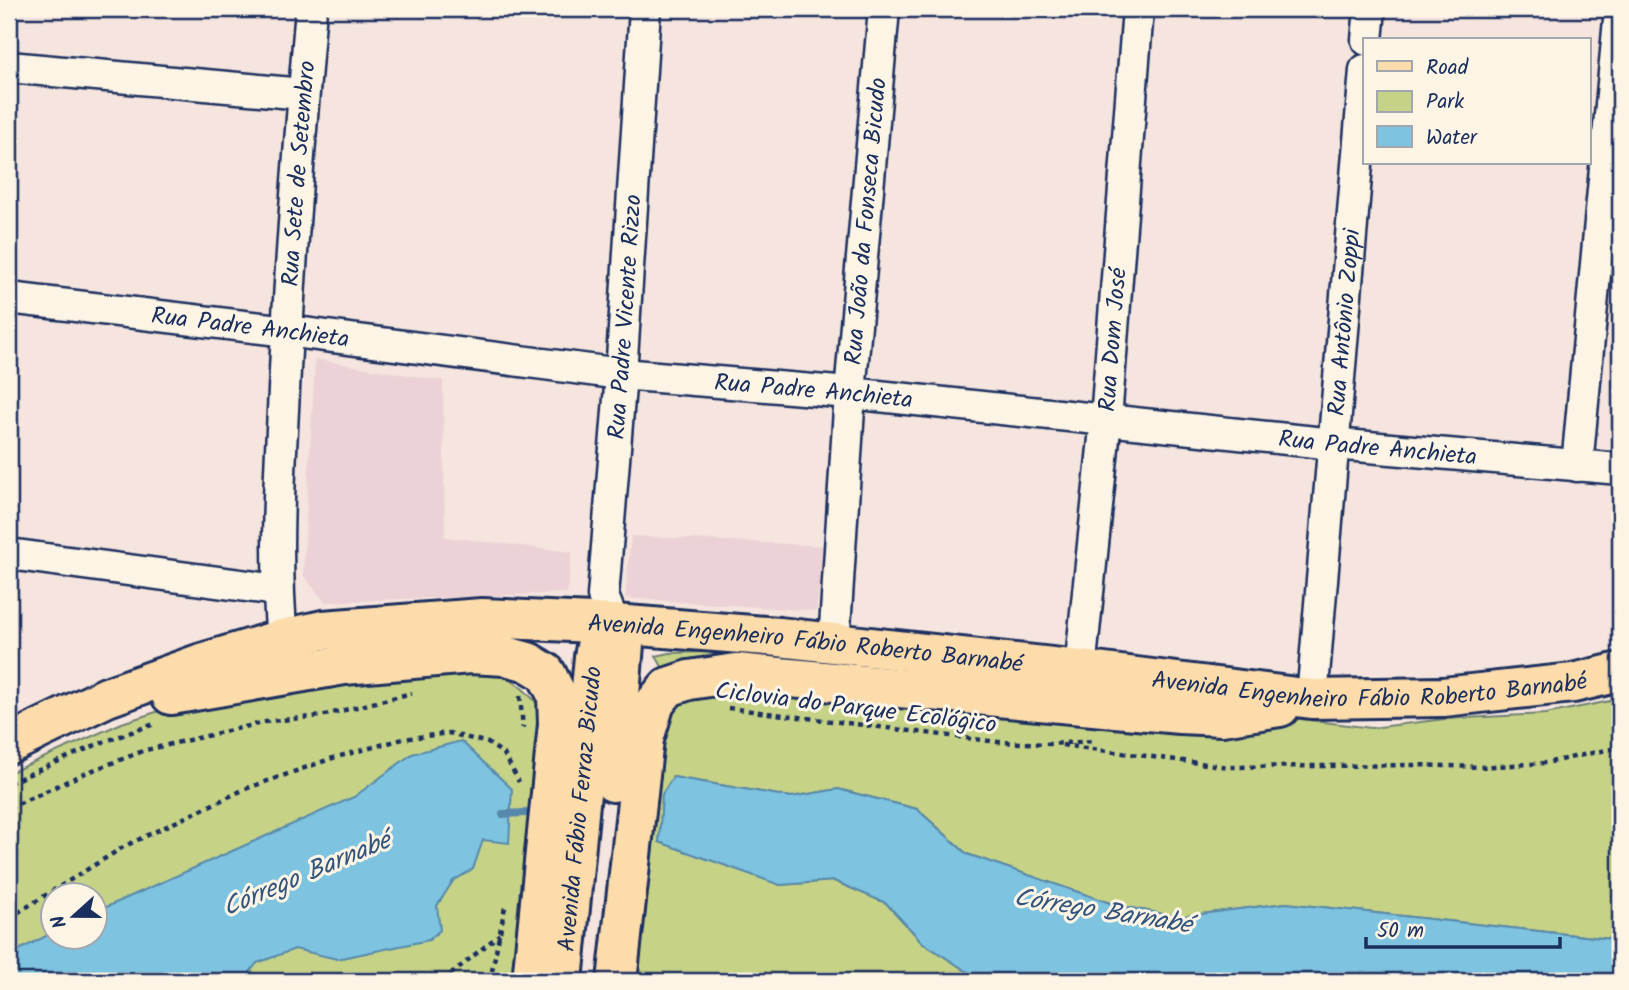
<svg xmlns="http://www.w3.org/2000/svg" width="1629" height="990" viewBox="0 0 1629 990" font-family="Kalam,sans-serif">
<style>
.built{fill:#ecd2d6}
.green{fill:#c6d387;stroke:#708172;stroke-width:2;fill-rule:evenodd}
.water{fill:#7ec3df;stroke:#5688ab;stroke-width:2}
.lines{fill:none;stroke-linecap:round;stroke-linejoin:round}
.stream{stroke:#5688ab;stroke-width:8}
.street-casing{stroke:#1b2f5e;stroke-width:35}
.primary-casing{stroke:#1b2f5e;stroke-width:44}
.path{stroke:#1b2f5e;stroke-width:4.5;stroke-dasharray:5 5;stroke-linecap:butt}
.street{stroke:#fcf5e5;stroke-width:30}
.primary{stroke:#fddcac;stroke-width:38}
.labels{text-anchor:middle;stroke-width:6;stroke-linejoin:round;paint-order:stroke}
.street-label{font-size:24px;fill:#1b2f5e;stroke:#fcf5e5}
.water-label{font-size:26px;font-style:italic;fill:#34547e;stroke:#fcf5e5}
</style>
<rect width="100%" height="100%" fill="#f5e5de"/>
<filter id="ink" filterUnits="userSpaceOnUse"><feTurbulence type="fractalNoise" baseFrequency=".0143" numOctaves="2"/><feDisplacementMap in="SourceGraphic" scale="14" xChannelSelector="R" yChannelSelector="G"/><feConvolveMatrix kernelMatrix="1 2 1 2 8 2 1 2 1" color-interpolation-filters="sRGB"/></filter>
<g filter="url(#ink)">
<g class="built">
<path d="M315,359L443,381L445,537L572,552L567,593L325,602L303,575Z"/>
<path d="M631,536L825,546L816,611L625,598Z"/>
</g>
<g class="green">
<path d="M706,652L748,658L665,672L656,656L670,653Z"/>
<path d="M467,670C508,676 517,678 543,711L524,981H9V773L122,723L175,706L276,685ZM52,895H94V937H52Z"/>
<path d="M711,691L1285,717L1371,728L1445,719L1546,714L1620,699V940L1286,903L1178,917L1116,905L967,854L917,809L838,789L791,797L673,777L780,885L834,881L886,903L923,943L982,981H628L650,758L674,705Z"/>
</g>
<g class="water">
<path d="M461,741L512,789L509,843L483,840L473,869L453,881L437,906L440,930L429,940L337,959L295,949L257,963L243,981H9V955L52,933V937H94L95,912L354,797L412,754Z"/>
<path d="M673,777L791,797L838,789L917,809L967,854L1116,905L1178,917L1286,903L1620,940V981H982L923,943L886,903L834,881L780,885L659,842L662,794Z"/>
</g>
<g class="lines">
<path class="stream" d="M503,814L525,813"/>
<g class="street-casing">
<g id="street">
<path d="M1367,40L1370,9"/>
<path d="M9,67L303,94"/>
<path id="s1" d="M9,298L287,331L621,374L850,393L1334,444L1620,469"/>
<path d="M1577,466L1620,9"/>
<path d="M9,554L277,590"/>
<path id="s2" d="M614,624L603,596L621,374L645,9"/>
<path id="s3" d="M282,639C274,556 280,473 284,390C290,263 300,136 311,9"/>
<path id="s4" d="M834,644L850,393L884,9"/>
<path id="s5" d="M1080,670L1106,419L1138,9"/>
<path id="s6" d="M1312,699L1365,70"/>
</g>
</g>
<g class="primary-casing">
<g id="primary">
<path d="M171,695L344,665L470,654L506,656L528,662L546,673L557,695L558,724L532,981"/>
<path id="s7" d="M9,744L107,697L202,663L282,639L323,630L482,618L614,624L779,637L1080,670L1312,699L1443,697L1573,683L1620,672"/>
<path id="s8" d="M563,981L594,657L597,642L614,624L624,644L613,782"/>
<path d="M617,981L644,739L655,703L668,687L689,680L736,673L1180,714L1222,716L1280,707"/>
</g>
</g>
<g class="path">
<path d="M520,696L523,728"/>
<path d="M728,708L998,742L1050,744L1095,741"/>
<path d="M1062,745L1229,767L1415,765L1480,767L1546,763L1620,747"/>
<path d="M9,783L98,744L157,723"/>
<path d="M9,808L83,774L146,750L270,721L321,716L412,693"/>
<path d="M9,918L125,846L245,789L333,758L403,739L449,733L488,743L504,754L519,782"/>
<path d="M422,981L445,979"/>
<path d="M447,981L445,979L500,934"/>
<path d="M490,981L505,907"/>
</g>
<use href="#street" class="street"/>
<use href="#primary" class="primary"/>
</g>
</g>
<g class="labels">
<g class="street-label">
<text dy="8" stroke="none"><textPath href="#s3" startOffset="466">Rua Sete de Setembro</textPath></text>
<text dy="8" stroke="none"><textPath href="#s4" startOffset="424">Rua João da Fonseca Bicudo</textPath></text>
<text dy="8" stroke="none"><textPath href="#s2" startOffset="310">Rua Padre Vicente Rizzo</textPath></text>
<text dy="8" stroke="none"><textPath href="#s6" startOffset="378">Rua Antônio Zoppi</textPath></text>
<text dy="8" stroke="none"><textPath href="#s1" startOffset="243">Rua Padre Anchieta</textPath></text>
<text dy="8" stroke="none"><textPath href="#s5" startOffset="332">Rua Dom José</textPath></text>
<text dy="8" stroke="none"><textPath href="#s1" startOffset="810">Rua Padre Anchieta</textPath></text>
<text dy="8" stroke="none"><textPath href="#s1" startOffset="1377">Rua Padre Anchieta</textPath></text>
<text dy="8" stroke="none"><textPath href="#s7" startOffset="819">Avenida Engenheiro Fábio Roberto Barnabé</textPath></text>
<text dy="8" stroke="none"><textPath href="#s7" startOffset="1386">Avenida Engenheiro Fábio Roberto Barnabé</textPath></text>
<text transform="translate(856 707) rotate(7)" y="8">Ciclovia do Parque Ecológico</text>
<text dy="8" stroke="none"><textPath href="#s8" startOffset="173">Avenida Fábio Ferraz Bicudo</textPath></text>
</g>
<g class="water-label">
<text transform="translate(306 873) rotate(-23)" y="9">Córrego Barnabé</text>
<text transform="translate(1103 910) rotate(9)" y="9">Córrego Barnabé</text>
</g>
</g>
<rect width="1629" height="990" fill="none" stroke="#fcf5e5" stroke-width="35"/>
<rect x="18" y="18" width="1594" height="955" fill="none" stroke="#1b2f5e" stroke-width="2.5" filter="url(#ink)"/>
<rect x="1363" y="38" width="228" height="126" fill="#fcf5e5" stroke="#a2a6af" stroke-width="2"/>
<rect x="1377" y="61" width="35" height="10" fill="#fddcac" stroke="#a2a6af" stroke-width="2"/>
<text x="1426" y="74" font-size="21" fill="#1b2f5e">Road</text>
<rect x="1377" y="91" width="35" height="21" fill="#c6d387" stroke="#a2a6af" stroke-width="2"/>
<text x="1426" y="108" font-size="21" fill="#1b2f5e">Park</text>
<rect x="1377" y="126" width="35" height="21" fill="#7ec3df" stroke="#a2a6af" stroke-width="2"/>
<text x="1426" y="144" font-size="21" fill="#1b2f5e">Water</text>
<g transform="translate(74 916) rotate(249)"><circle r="33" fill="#fcf5e5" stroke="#a2a6af" stroke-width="2"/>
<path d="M0-5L12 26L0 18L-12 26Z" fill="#1b2f5e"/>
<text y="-10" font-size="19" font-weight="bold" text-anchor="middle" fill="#1b2f5e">N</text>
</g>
<path d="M1366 937v10h194v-10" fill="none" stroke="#1b2f5e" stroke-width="3.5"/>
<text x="1377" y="937" font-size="21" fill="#1b2f5e" stroke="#fcf5e5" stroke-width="5" paint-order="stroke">50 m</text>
</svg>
